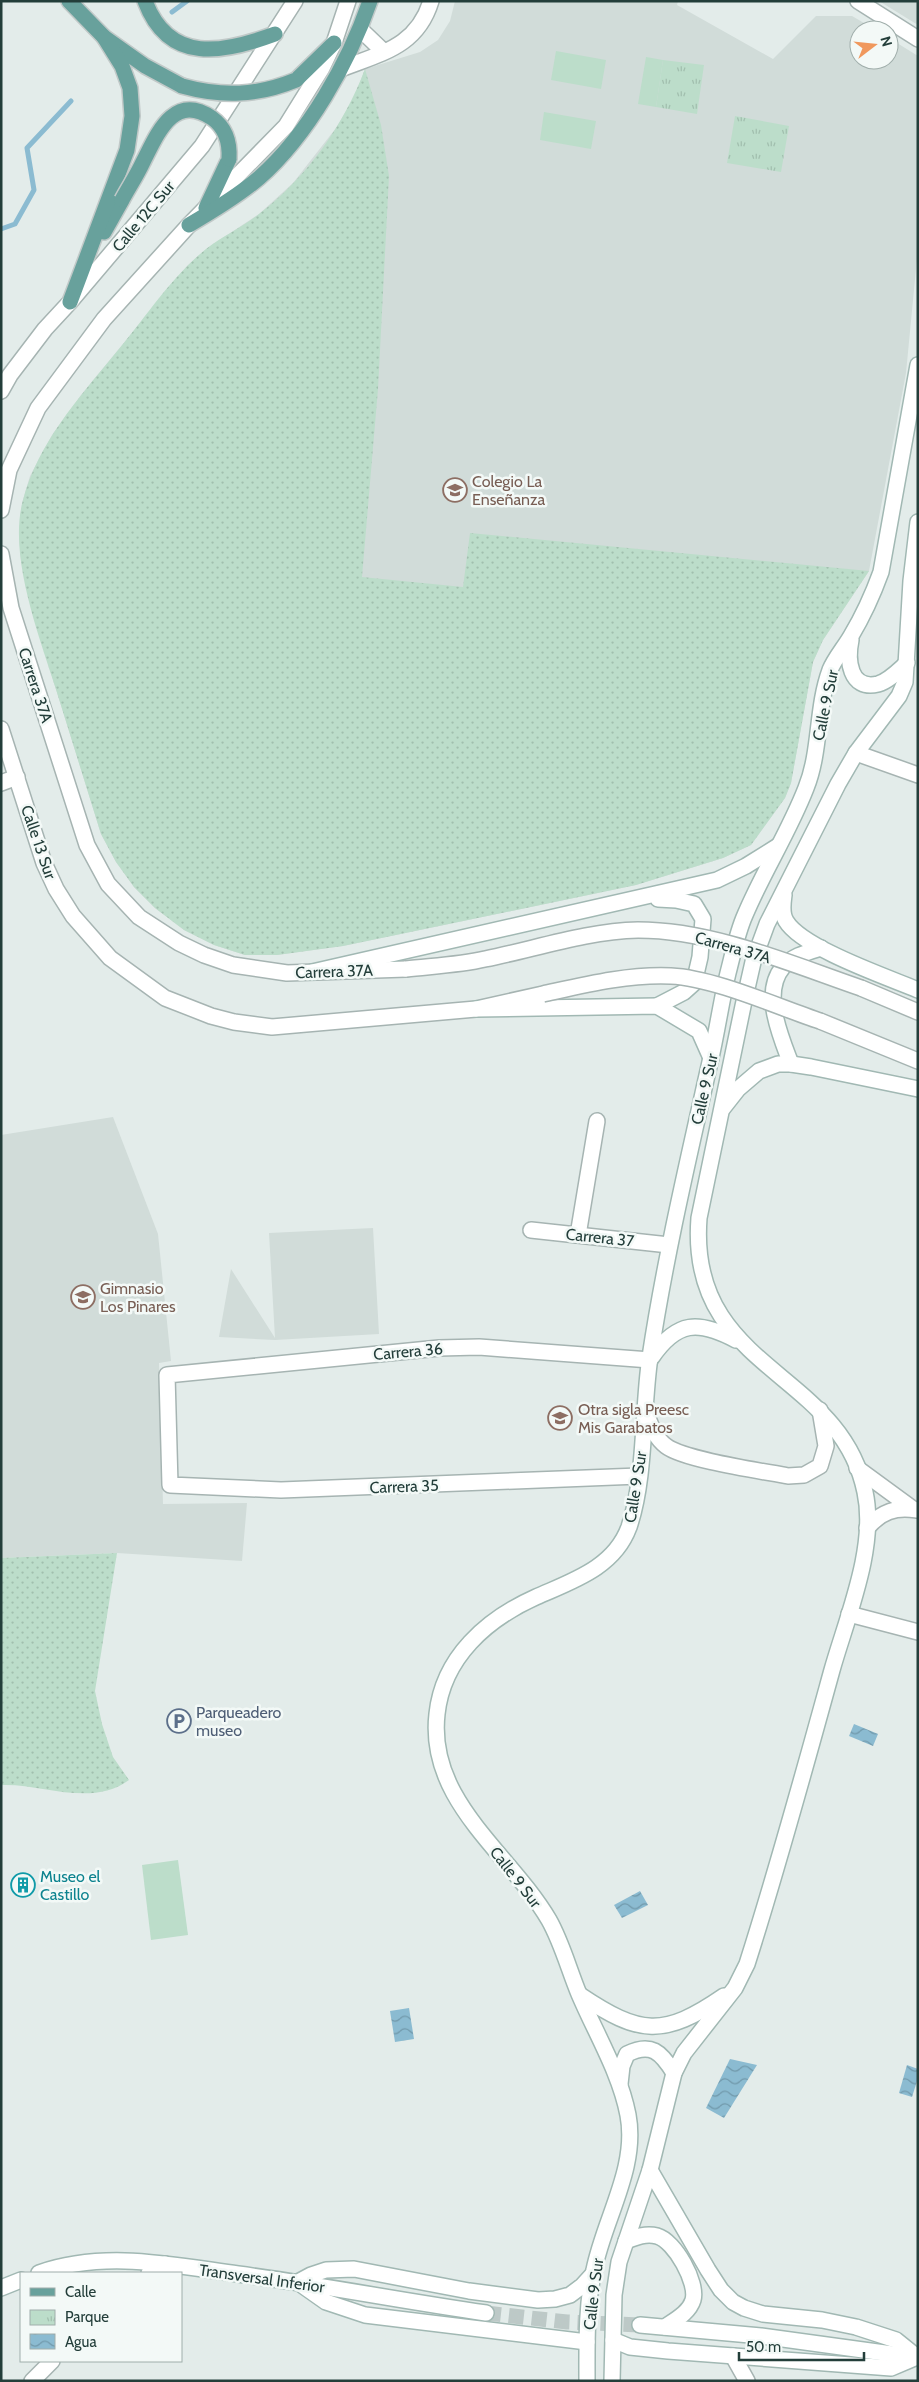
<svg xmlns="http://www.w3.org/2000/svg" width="919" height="2382" viewBox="0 0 919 2382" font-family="Cabin,sans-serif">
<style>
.built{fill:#d1dcd9}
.grass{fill:url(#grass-dots)}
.park{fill:url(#park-tufts)}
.pitch{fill:#bcddca}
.water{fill:url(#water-waves)}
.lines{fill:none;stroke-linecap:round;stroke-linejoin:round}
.stream{stroke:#8bbbd1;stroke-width:5}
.secondary-tunnel{stroke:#bdc9c7;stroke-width:15;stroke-dasharray:15 8;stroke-linecap:butt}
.minor-casing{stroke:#a6b4b2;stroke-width:18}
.tertiary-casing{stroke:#a6b4b2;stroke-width:18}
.secondary-casing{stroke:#a1b8b3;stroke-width:18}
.primary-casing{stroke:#c1c9c8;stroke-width:18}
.minor{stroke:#fff;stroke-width:15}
.tertiary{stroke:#fff;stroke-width:15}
.secondary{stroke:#fff;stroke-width:15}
.primary{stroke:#68a19c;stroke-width:15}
.tertiary-bridge-casing{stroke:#a6b4b2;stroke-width:18;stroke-linecap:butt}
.primary-bridge-casing{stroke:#c1c9c8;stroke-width:18;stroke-linecap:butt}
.tertiary-bridge{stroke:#fff;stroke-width:15}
.primary-bridge{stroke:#68a19c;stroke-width:15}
.labels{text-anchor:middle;stroke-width:5;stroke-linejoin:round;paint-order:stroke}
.street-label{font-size:16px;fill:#233e3a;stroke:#f3f9f7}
.education-label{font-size:16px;fill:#785e54;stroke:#f3f9f7;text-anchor:start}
.service-label{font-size:16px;fill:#4e5e75;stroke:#f3f9f7;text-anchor:start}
.culture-label{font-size:16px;fill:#0d838f;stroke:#f3f9f7;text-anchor:start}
</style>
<defs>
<pattern id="grass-dots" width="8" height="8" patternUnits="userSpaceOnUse" patternTransform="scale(1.25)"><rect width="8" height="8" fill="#bcddca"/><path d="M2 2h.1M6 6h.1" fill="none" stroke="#a1bfae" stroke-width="1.8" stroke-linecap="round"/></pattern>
<pattern id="park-tufts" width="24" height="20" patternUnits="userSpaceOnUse" patternTransform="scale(1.25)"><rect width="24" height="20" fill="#bcddca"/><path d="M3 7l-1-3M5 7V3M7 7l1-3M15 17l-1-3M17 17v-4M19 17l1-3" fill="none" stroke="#a1bfae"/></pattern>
<pattern id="water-waves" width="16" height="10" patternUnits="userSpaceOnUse" patternTransform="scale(1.25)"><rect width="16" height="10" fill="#8bbbd1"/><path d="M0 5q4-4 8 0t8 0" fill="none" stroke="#7199ab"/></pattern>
</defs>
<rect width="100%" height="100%" fill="#e3ecea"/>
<g class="built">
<path d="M455,1H678L677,5L773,59L816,16H852L876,30H859V60H889V38L918,56V248L906,373L869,571L823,640L813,662L791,783L785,798L751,845L723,858L636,885L343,946L277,955H245L214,945L184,930L155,908L134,887L116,862L101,834L37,628L21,561L19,535L22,503L30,476L52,435L81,395L187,266L209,247L259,214L293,183L336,128L354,98L365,69L420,52L438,40L450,21Z"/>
<path d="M879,1H918V25Z"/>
<path d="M113,1117L158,1234L171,1361L159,1363L163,1504L247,1503L242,1561L117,1553L1,1558V1135Z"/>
<path d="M373,1228L379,1334L275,1340L219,1337L231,1269L275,1338L269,1233Z"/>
</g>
<g class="grass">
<path d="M365,69L381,125L389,176L378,389L362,577L463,587L470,533L869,571L823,640L813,662L791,783L785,798L751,845L723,858L636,885L343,946L277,955H245L214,945L184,930L155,908L134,887L116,862L101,834C87,789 73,744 59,699C42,643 7,558 23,500C38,443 78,399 114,355C144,320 170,278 206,249C223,236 243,227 259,214C307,177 344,125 365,69Z"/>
<path d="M117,1553L95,1691L102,1724L113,1757L129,1780C91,1808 42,1783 1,1785V1558Z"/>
</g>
<g class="park">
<path d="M663,60L704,65L697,114L656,107Z"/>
<path d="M735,116L789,126L781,172L727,163Z"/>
</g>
<g class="pitch">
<path d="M556,51L606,60L601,89L551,80Z"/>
<path d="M646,57L663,60L656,107L638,104Z"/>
<path d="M544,112L596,121L591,149L540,140Z"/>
<path d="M178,1860L188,1935L151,1940L142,1865Z"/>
</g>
<g class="water">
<path d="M854,1724L878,1734L873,1746L849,1736Z"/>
<path d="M640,1891L648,1905L622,1918L614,1905Z"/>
<path d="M409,2008L414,2039L395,2042L390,2011Z"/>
<path d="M730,2059L757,2065L724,2118L706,2108Z"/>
<path d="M907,2065L918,2069V2078L912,2097L899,2093Z"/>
</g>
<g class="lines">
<g class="stream">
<path d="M172,12L187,1"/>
<path d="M1,229L15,224L34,190L27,148L71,101"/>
</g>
<path class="secondary-tunnel" d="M486,2313L567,2322L640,2325"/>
<g class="minor-casing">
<g id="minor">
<path d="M858,1L918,39"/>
<path d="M360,29L383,51"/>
<path d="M341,69C381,53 417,47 431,1"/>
<path d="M856,753L918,775"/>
<path d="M1,783L17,777"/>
<path d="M531,1230L669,1245"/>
<path d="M578,1235L597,1121"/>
<path d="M645,1410C650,1423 654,1437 666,1446C684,1460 762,1471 788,1476L804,1475L820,1466L826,1446L820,1410"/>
<path d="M857,1468L913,1509"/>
<path d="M639,1476L281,1490L170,1485L167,1375L439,1348L479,1347L650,1360"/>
<path d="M867,1528C880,1513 895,1506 916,1510"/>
<path d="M849,1614L918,1632"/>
<path d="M149,2273L165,2264"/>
<path d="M733,2356L747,2381"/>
<path d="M32,2381L52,2361"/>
</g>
</g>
<g class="tertiary-casing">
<g id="tertiary">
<path d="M1,391L10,375L45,329L70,302L202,146L295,1"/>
<path d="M1,510L9,470L38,408L104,319L189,225L286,126L322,68L334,43L348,1"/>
<path d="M1,554L11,608L87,845L108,884L139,917L179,943L204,955L233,965L287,973L406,969"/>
<path d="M1,729L44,863L56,889L73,916L110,958L165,998L211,1016L234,1022L272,1027L476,1009L543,994"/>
<path d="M861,988L918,1012"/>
<path d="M820,1021L918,1061"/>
</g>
</g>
<g class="secondary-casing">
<g id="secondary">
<path d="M851,640C847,659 849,691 878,684C889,681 899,670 907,663"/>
<path d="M784,895C783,903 781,913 786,921C802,948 887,977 918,990"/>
<path d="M312,972L717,880L746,866L778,846"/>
<path d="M657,1006L684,992L694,983L700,957L703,919L694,904L676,900L658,899"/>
<path d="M476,1009L657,1006L699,1031L711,1058"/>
<path d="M791,1064C781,1037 761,993 783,967C792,956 808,952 821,948"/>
<path d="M723,1108L738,1089L759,1071L778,1064H791L811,1067L918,1089"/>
<path d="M652,1357C677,1321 698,1320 736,1340"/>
<path d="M580,1995C640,2035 663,2038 724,1996"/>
<path d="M620,2084L622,2066L627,2054C651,2042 661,2052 674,2073"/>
<path d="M650,2170L708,2270L721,2290L733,2302L744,2308L763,2314L822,2320L856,2327L896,2340L917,2357"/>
<path d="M626,2241C636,2237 646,2233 657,2236C675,2241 698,2283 693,2300C689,2313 675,2320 665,2327"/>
<path d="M39,2273C104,2250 172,2265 238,2274C321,2285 403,2301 486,2313"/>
<path d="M298,2282L311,2275L326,2270L354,2269L469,2291L538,2300L555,2299L570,2295L582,2286L592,2275"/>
<path d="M299,2283L326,2302L365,2315L587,2342"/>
<path d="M1,2288L21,2280"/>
<path d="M640,2325L761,2336L914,2357"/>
<path d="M613,2340L630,2347L668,2351L891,2368L917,2357"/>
<path d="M587,2381C587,2345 586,2306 594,2270C604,2219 638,2168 628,2115C620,2073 596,2034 579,1994C569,1970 562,1943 549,1920C509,1852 427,1801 437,1714C443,1657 487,1619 536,1597C572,1581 614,1568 629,1527C646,1477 642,1411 650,1357C665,1258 688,1160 710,1062C717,1032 721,1002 728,973C733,954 737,933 745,915C763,872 789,832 806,788C821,751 816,708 830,670C835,658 844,648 851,636C863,616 873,594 881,572L918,365"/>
<path d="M612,2381L614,2295L619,2262L650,2170L674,2073L684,2053L735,1988L747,1964C778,1867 805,1768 832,1670C847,1617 877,1547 865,1492C840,1369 687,1371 699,1218L743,1006L753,962L767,924L838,784L856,753L899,696L905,682L911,581L918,522"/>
</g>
</g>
<g class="primary-casing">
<g id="primary">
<path d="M69,1L104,37L145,66L182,86"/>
<path d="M145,1C169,65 224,53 275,34"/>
<path d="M296,80L334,43"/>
<path d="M206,208L229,159"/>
<path d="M189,225C213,211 238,196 259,178C308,135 349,62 370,1"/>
<path d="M104,232L122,200"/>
<path d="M70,302L127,150L132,116L130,88L122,66L104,37"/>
</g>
</g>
<use href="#minor" class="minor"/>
<use href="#tertiary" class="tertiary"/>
<use href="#secondary" class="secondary"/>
<use href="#primary" class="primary"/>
<g class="tertiary-bridge-casing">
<g id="tertiary-bridge">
<path d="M406,969C432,966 459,965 485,959C535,949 587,931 638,930C713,930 791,964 861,988"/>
<path d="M543,994C584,985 628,974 671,976C714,978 778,1007 820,1021"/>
</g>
</g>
<g class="primary-bridge-casing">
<g id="primary-bridge">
<path d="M182,86C222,97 257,96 296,80"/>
<path d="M122,200C129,187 137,175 143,162C157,135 173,92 212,118C226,128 230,143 229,159"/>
</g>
</g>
<use href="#tertiary-bridge" class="tertiary-bridge"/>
<use href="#primary-bridge" class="primary-bridge"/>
</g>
<defs>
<g id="school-ring" transform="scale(1.25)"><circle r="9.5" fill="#f3f9f7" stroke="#8d6e63" stroke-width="1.5"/><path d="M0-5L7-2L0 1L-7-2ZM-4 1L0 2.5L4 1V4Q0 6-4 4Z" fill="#8d6e63"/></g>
<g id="parking-ring" transform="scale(1.25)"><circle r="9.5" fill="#f3f9f7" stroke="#5c6f8a" stroke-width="1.5"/><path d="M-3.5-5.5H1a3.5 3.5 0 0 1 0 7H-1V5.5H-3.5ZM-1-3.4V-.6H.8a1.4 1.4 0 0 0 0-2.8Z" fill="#5c6f8a"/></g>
<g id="building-ring" transform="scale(1.25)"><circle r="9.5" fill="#f3f9f7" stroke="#0f9aa8" stroke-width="1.5"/><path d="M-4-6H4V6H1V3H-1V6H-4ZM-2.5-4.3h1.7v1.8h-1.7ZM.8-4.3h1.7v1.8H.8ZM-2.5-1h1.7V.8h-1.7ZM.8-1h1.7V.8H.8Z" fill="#0f9aa8"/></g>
</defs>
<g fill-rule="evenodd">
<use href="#school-ring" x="455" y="490"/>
<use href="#school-ring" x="83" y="1297"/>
<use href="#school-ring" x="560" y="1418"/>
<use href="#parking-ring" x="179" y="1721"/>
<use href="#building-ring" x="23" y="1885"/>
</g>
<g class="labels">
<g class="street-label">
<text transform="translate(143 216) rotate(-50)" y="6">Calle 12C Sur</text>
<text transform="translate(36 685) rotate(72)" y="6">Carrera 37A</text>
<text transform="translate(825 705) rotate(-78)" y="6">Calle 9 Sur</text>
<text transform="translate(39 842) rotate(71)" y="6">Calle 13 Sur</text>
<text transform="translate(733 947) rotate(16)" y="6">Carrera 37A</text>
<text transform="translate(334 971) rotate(-2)" y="6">Carrera 37A</text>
<text transform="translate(704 1089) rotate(-77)" y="6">Calle 9 Sur</text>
<text transform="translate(600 1237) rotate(6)" y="6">Carrera 37</text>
<text transform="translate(408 1351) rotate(-5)" y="6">Carrera 36</text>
<text transform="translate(404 1486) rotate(-2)" y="6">Carrera 35</text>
<text transform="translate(635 1487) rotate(-81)" y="6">Calle 9 Sur</text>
<text transform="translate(516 1877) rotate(52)" y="6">Calle 9 Sur</text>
<text transform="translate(262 2278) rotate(8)" y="6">Transversal Inferior</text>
<text transform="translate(593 2294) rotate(-83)" y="6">Calle 9 Sur</text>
</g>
<g class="education-label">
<text x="472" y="487">Colegio La<tspan x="472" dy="18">Enseñanza</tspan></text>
<text x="100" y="1294">Gimnasio<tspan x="100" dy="18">Los Pinares</tspan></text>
<text x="578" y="1415">Otra sigla Preesc<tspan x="578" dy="18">Mis Garabatos</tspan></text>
</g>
<g class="service-label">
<text x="196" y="1718">Parqueadero<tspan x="196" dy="18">museo</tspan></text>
</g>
<g class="culture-label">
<text x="40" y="1882">Museo el<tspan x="40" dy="18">Castillo</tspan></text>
</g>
</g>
<rect width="919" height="2382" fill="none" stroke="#233e3a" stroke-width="5"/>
<rect x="20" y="2272" width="162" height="90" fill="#f3f9f7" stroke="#a0aeab"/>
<rect x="30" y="2288" width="25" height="8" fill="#68a19c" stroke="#a0aeab"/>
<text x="65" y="2297" font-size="15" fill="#233e3a">Calle</text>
<rect x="30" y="2310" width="25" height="15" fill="url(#park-tufts)" stroke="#a0aeab"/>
<text x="65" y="2322" font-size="15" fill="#233e3a">Parque</text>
<rect x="30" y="2334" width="25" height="15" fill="url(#water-waves)" stroke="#a0aeab"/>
<text x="65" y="2347" font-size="15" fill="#233e3a">Agua</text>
<g transform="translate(874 45) rotate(74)"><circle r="24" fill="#f3f9f7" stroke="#a0aeab"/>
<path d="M0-4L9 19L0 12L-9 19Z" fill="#f0985d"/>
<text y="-8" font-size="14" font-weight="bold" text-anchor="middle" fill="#233e3a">N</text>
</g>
<path d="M739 2352v8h125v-8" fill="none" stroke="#233e3a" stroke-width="2.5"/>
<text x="746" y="2352" font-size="15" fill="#233e3a" stroke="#f3f9f7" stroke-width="4" paint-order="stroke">50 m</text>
</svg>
